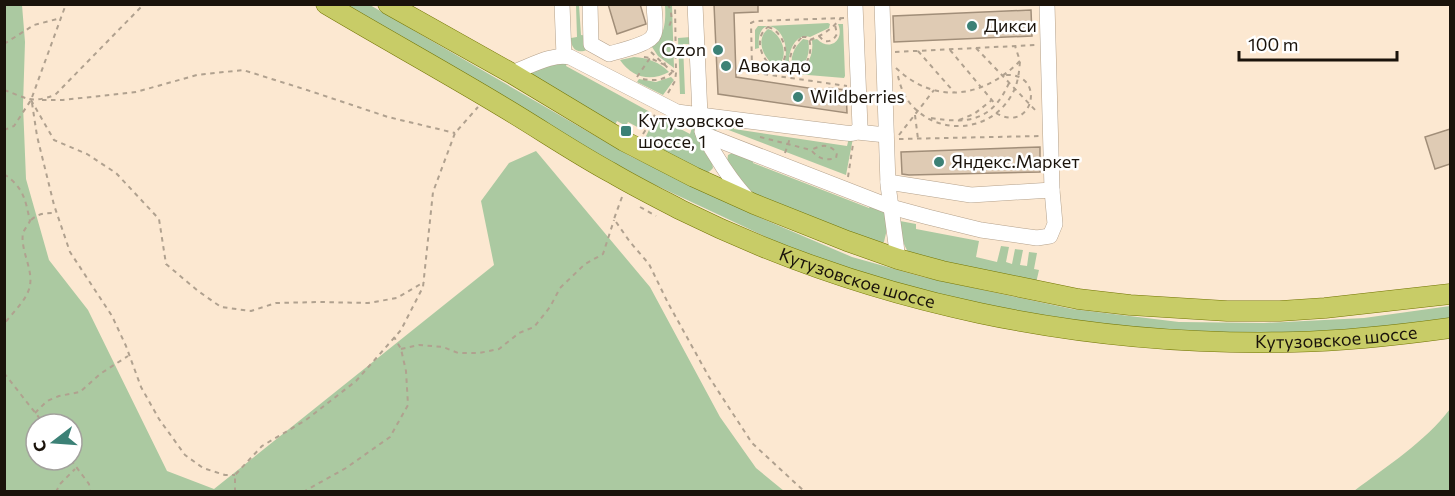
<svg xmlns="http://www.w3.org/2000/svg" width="1455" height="496" viewBox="0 0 1455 496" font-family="Commissioner,sans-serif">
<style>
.green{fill:#abc9a1;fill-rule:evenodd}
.building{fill:#dfcbb4;stroke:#a18e79;stroke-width:1.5}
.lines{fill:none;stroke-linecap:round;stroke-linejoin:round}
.minor-casing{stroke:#b4a18b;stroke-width:16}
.major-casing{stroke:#737504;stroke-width:21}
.path{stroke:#b0a18f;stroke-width:2;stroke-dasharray:4.5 4.5;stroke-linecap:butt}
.minor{stroke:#fff;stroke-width:15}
.major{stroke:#c8cc67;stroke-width:20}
.poi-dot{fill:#3c8176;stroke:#fff;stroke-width:2}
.labels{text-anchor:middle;stroke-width:5;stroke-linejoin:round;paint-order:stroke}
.poi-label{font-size:18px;fill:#1a130b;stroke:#fff;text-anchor:start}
.street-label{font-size:18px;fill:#1a130b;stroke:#fff}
</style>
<rect width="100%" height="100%" fill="#fce8d1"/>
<g class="green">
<path d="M4,5H22L25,42L23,105L26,179L49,260L88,310L167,471L214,489L494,265L481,201L509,163L536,151L650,287L720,417L756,468L784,491H5ZM36,424H72V460H36Z"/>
<path d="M339,5H370L630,156L754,215L852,257L923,277L1072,309L1179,322L1264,323L1364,318L1450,306V319L1319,334L1198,335L1113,327L960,303L867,279L783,245L651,183L542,124Z"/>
<path d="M576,5H579L581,35L589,36L587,50C576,54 571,48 571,38L577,37Z"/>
<path d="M665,5H672L674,68L658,56L652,47C665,35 666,22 665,5Z"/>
<path d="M828,23L830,24L829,28L810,37C793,31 783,62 793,74L776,72V69L783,66C797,30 755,7 759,48L755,49V30L758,26H768Z"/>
<path d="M838,24H843L845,76L844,78L796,74C808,66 814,55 812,40L817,39C830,52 845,40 838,24Z"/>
<path d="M768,29C782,33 791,59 776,66C763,59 755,39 768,29Z"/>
<path d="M691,37L692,44H683L685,94H680L678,38Z"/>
<path d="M803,39L808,40C811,51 806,70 793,69C789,58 794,47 803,39Z"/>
<path d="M634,57C648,58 659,62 669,72C651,82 632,78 620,60Z"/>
<path d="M567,62L566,66L650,112L641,129L628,122L626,126L617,121L614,127L531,76C536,62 555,64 567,62Z"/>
<path d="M671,77L674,80L663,95L637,82L639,79L656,82Z"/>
<path d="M656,116L690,134L692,128L695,129L705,153L712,162L713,168L710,171L704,174L654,147L655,144L645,138Z"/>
<path d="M713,122L734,123V129L847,146L849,138H853L846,175L718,126L715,133L712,126Z"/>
<path d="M734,152L754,158L753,163L869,208L871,204L885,209L887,229L884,242L877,245L754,199L727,162L728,155Z"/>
<path d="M900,221L916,224V229L979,241L976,257L997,262L1001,246L1009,247L1006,262L1012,264L1015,249L1023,250L1020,265L1027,266L1029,252L1037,253L1034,269L1039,270L1036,283L993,276L908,252C903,243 898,231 900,221Z"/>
<path d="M1450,409V491H1354C1387,466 1425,442 1450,409Z"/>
</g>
<g class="building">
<path d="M608,4H640L646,24L617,34Z"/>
<path d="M714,4H758V12L734,13L736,77L828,91L829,88L846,90L847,113L718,94Z"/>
<path d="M1031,10L1032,36L894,42L893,16Z"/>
<path d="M1450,129V164L1435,169L1425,137Z"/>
<path d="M1040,147V172L909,175L902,174L901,152Z"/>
</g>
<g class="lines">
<g class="minor-casing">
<g id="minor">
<path d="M562,4L564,56"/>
<path d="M590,4L591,44L609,54C619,51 651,44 654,34C657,28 654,12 654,4"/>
<path d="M882,4L888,185L898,259"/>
<path d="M511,73C529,67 552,53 570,57L677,112L700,115L695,4"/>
<path d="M700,115L845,133C852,134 856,134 860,127L855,4"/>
<path d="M702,131C713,153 732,183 749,200"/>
<path d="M857,132L886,135"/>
<path d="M703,134L891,207L928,217L981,230L1037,238L1050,236L1055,224L1052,190L1047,4"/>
<path d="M888,182L971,195L1052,190"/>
</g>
</g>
<g class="major-casing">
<g id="major">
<path id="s1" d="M326,4C385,39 445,72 503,107C540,129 575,153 612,173C634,186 658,198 681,210C871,304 1083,347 1294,342C1347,341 1399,335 1450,328"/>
<path d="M388,4L511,73L624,141L694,177L754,204L847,241L898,259L942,271L1078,299L1130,305L1227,311H1280L1325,308L1450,294"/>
</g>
</g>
<g class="path">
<path d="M668,4C672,13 673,20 668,28"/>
<path d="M844,18L755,21L751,23L752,67L753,71L756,73L847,86"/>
<path d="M768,27C784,31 794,61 775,68C761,61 753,37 768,27Z"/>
<path d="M819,36L824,41C830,42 834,40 837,34L835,25"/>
<path d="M802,37H806L809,39C813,52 808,66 795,72C784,62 793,46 802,37Z"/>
<path d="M810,40C823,35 832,29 841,18"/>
<path d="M4,44L34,25L61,18"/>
<path d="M662,45L661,49L665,65"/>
<path d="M976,48L1038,113"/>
<path d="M950,50L996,105"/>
<path d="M918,51L954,92"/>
<path d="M651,52L668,68L674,72"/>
<path d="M895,52L1036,45"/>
<path d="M644,57L650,58L665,65"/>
<path d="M896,68C936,106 984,97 1020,61L1015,46"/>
<path d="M898,76C900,85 903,94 909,102C935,136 989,134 1011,96C1018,85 1019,73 1020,61"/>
<path d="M637,77L650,58"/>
<path d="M643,79C654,81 665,81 673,71"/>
<path d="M4,90C27,98 30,104 55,95L144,4"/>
<path d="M668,93L675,81L676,73L675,4"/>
<path d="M31,100L54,140L87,154L116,173L159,219L166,264L198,291L221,307L251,311L276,303L319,302L368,303L397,298L424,282"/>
<path d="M42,100H63L136,92L197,75L243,70L307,90L388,117L455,133"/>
<path d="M32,103L37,136L54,205L70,252L112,316L126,346L141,387L159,419L185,455L203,468L225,475H235"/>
<path d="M996,113C1033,135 1047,73 1006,75"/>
<path d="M915,115L918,139"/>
<path d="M931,118C969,124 992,121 1009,83"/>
<path d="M959,120L974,114L992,100"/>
<path d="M4,130L14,126L31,100L66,4"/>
<path d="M643,134L656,113"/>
<path d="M899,135L934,90"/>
<path d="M760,137L811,150C819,159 825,161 836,158L837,153C828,143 822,145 811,150"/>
<path d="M899,139L1040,136"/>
<path d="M785,153L790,138"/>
<path d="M4,174C24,188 25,199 30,221C28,225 24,230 23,233C20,249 33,269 30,285C28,299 13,312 4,324"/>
<path d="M848,177L853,144"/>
<path d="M622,197L614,219L630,242L649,264L668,303L709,377L752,443L805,492"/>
<path d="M640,207L656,216"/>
<path d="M31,220C39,213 46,213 56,213"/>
<path d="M401,349L419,345L443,347L458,353H479L499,349L519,333L534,327L550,307L560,288L585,264L603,254L614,220"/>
<path d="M4,373L44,424"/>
<path d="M35,413L47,401L59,396L80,392L100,374L128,356"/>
<path d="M71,460L89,484L90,492"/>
<path d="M56,492L60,484L75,469"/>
<path d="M235,492V475L262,446L306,420L356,381L401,330L423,287L433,192L455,133L478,107"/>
<path d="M303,492L346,468L390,437L408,405L406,371L401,349L394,337"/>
</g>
<use href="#minor" class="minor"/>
<use href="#major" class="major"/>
</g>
<g class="poi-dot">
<circle cx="972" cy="26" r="6"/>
<circle cx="718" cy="50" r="6"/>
<circle cx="726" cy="66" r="6"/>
<circle cx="798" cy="97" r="6"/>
<rect x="620" y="125" width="12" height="12" rx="3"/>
<circle cx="939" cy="162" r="6"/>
</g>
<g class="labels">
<g class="poi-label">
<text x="984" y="32">Дикси</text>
<text x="706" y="56" text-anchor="end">Ozon</text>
<text x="738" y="72">Авокадо</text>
<text x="810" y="103">Wildberries</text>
<text x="638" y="127">Кутузовское<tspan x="638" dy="21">шоссе, 1</tspan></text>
<text x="951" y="168">Яндекс.Маркет</text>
</g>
<g class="street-label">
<text dy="6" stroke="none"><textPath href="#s1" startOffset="600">Кутузовское шоссе</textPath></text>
<text dy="6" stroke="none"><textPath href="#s1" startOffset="1086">Кутузовское шоссе</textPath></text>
</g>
</g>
<rect width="1455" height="496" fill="none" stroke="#1a130b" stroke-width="12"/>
<g transform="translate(54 442) rotate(253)"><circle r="28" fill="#ffffff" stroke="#a3a19d" stroke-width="1.5"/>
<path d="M0-4.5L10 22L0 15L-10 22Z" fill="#3c8176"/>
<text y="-9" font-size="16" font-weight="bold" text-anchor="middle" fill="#1a130b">С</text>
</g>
<path d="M1239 51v9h158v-9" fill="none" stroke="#1a130b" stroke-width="3"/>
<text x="1248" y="51" font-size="18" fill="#1a130b" stroke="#ffffff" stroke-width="4.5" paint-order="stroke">100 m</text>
</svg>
